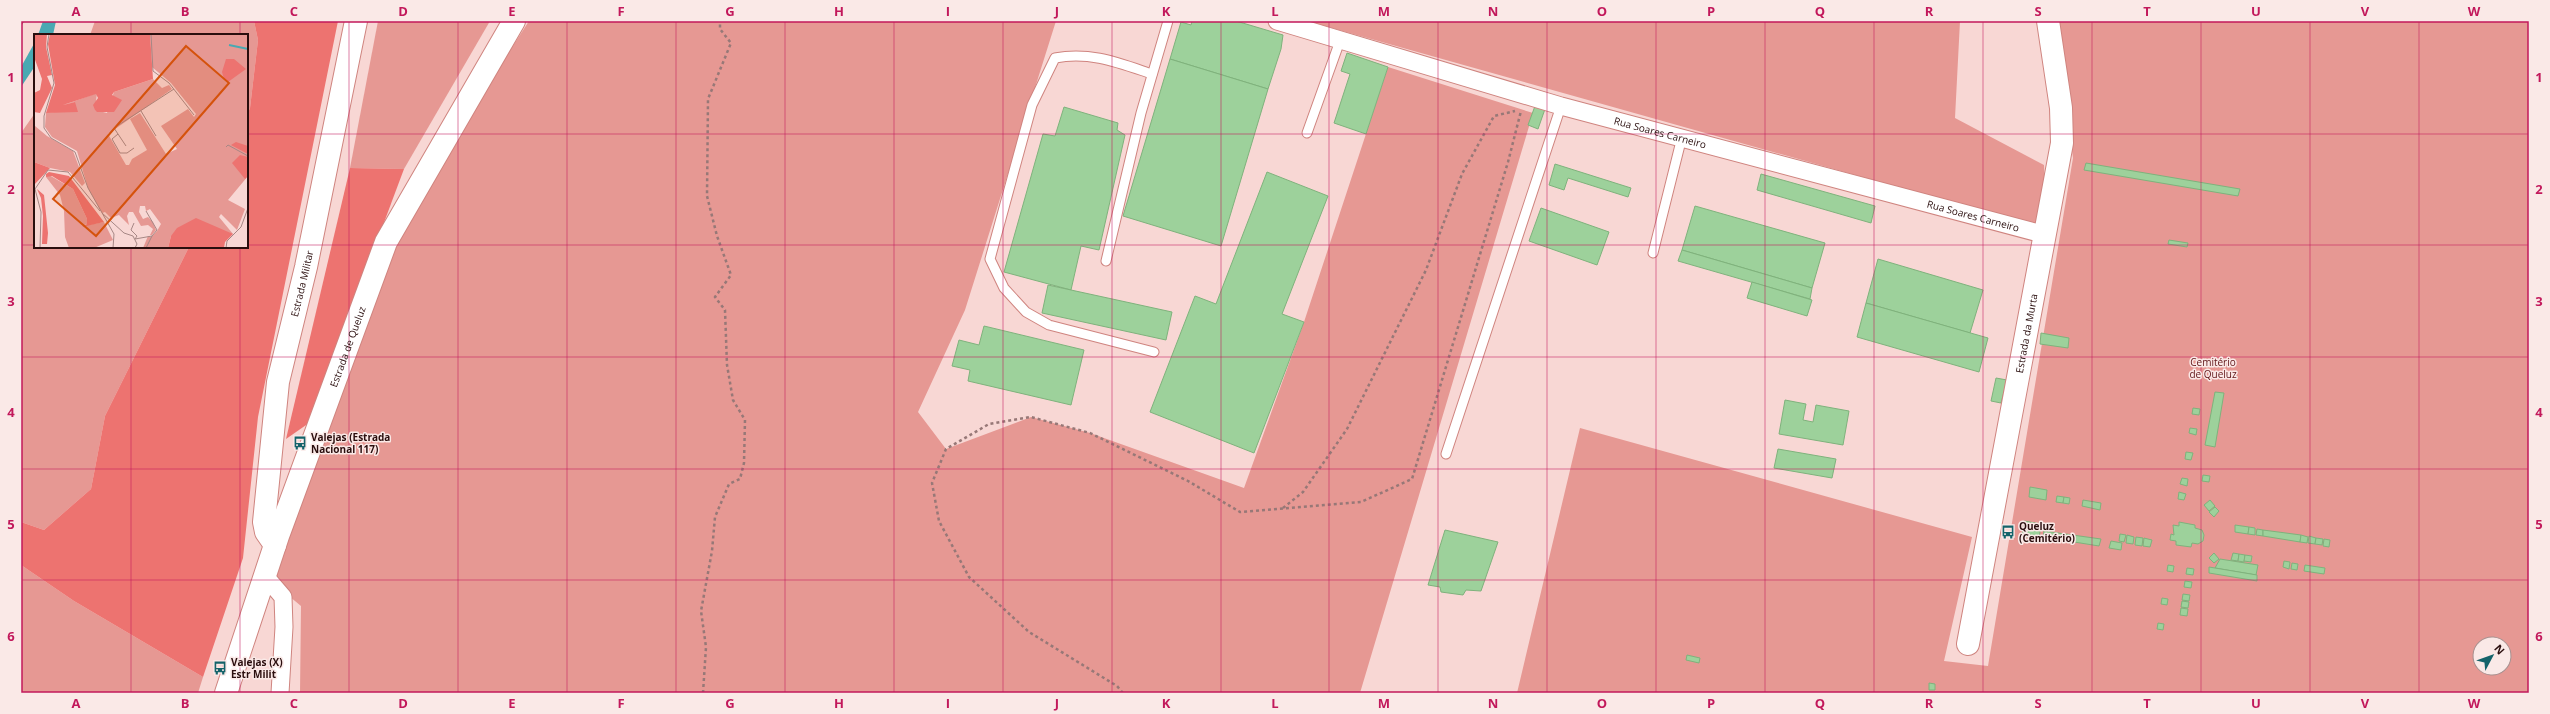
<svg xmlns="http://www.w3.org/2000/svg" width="2550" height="714" viewBox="0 0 2550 714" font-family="'Open Sans',sans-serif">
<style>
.green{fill:#e69893;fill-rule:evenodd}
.forest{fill:#ed7370}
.water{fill:#49a9b2}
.building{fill:#9dd19b;stroke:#7fb27c}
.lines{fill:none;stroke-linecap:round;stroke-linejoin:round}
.service-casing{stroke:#cf847f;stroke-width:11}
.minor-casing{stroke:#cf847f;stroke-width:19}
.tertiary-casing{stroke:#cf847f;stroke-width:24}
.primary-casing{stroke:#cf847f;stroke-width:24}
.path{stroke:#977877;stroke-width:2.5;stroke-dasharray:3 3;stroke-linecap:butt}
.service{stroke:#fff;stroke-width:9}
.minor{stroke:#fff;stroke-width:17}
.tertiary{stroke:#fff;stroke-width:22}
.primary{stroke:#fff;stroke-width:22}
.grid{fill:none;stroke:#c2185b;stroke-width:1;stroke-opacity:0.55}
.labels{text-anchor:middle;stroke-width:3;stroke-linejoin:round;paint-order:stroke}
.street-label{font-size:10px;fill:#2a0e0e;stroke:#fae9e7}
.park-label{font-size:10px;fill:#611518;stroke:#fae9e7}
.poi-label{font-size:10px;font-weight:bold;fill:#2a0e0e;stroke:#fae9e7;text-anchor:start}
.inset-river{fill:none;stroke:#49a9b2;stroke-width:2}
.inset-road{fill:none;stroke:#a68785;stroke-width:1}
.view{fill:#d5520c;fill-opacity:0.15;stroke:#d5520c;stroke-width:2}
.inset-edge{fill:none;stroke:#2a0e0e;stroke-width:2}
.neatline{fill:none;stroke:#c2185b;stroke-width:1.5}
.grid-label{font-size:13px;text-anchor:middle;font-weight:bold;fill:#c2185b}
</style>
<rect width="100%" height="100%" fill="#f8d7d4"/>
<g class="green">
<path d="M95,21H254L258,40L250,108L247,115V35H90Z"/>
<path d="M378,21H490L404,169L350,168Z"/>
<path d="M529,21H1056L965,310L918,412L946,449L1031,417L1090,433L1244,488L1304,322L1388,67L1533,113L1360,693H300L301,606L265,576L386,242Z"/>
<path d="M1307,21H1960L1955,118L2044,165L2046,235L2033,225Z"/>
<path d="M2056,21H2529V693H1517L1580,428L1972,537L1944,661L1988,666L2073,158ZM2480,644H2504V668H2480Z"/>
<path d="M35,113V247H189L105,416L91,489L44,530L21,522V133Z"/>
<path d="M21,565L74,601L203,677L198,693H21Z"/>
</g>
<g class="forest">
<path d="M254,21H338L258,417L243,558L203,677L74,601L21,565V522L44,530L91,489L105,416L189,247H247V115L250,108L258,40Z"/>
<path d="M350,168L404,169L309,423L286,439Z"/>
</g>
<g class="water">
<path d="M43,21H56L53,35H38Z"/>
<path d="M35,42V66L21,87V67Z"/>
</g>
<g class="building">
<path d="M1192,21H1236L1283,35L1281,49L1268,89L1170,59L1181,22L1191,25Z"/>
<path d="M1347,53L1388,67L1366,134L1334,123L1350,74L1341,71Z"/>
<path d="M1170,59L1268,89L1221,246L1123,216Z"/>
<path d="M1535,106L1545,109L1538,129L1528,125Z"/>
<path d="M1064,107L1118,123L1117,130L1125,135L1099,250L1081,246L1071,290L1004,272L1043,134L1055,136Z"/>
<path d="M2086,163L2240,189L2238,196L2084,170Z"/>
<path d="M1555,164L1631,188L1628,197L1568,178L1564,190L1549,185Z"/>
<path d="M1267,172L1328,196L1282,314L1304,322L1254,453L1150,412L1195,296L1216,304Z"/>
<path d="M1761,174L1875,206L1871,223L1757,190Z"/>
<path d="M1695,206L1825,243L1812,288L1682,250Z"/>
<path d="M1541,208L1609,232L1597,265L1529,241Z"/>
<path d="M2169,240L2188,243L2187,247L2168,244Z"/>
<path d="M1682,250L1812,288L1810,299L1678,261Z"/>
<path d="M1878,259L1983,290L1970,333L1866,303Z"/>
<path d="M1752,282L1812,300L1807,316L1747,298Z"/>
<path d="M1048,285L1172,312L1166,340L1042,313Z"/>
<path d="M1866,303L1988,338L1979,372L1857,337Z"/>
<path d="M984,326L1084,350L1071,405L968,381L970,370L952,366L959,340L979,345Z"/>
<path d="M2041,333L2069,338L2068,348L2040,344Z"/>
<path d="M1996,378L2007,380L2001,403L1991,401Z"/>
<path d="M2215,392L2224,393L2215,447L2205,445Z"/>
<path d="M1785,400L1806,404L1803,420L1813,422L1816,405L1849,411L1843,445L1779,434Z"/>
<path d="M2193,408L2200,409L2199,415L2192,414Z"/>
<path d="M2190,428L2197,429L2196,435L2189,433Z"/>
<path d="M1778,449L1836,459L1832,478L1774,468Z"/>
<path d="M2186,452L2193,453L2191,460L2185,459Z"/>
<path d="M2203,475L2210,476L2209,482L2202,481Z"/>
<path d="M2182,478L2188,479L2187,486L2180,484Z"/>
<path d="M2030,487L2047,490L2046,500L2029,497Z"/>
<path d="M2179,492L2186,494L2184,500L2178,499Z"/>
<path d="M2057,496L2064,497L2063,503L2056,502Z"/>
<path d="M2064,497L2070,498L2069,504L2063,503Z"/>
<path d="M2083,500L2101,503L2100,510L2082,506Z"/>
<path d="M2210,500L2215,506L2209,511L2204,505Z"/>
<path d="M2215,507L2219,511L2214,517L2209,512Z"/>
<path d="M2024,521L2041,524L2039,539L2022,536Z"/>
<path d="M2179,522L2195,525V528L2202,530L2204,535L2203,541L2198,544L2192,543L2191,547L2176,545V541L2170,540L2171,534L2174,535L2173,525L2179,526Z"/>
<path d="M2235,525L2249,527L2248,534L2235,532Z"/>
<path d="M2249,527L2255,528V535L2248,534Z"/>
<path d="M2257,529L2263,530V536L2256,535Z"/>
<path d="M1445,530L1498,542L1481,591L1466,590L1463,595L1441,592L1440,587L1428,585Z"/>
<path d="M2263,530L2301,535L2300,542L2263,536Z"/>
<path d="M2044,531L2101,539L2099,546L2043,537Z"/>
<path d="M2120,534L2126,535L2124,542L2119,541Z"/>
<path d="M2127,535L2134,537L2133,544L2126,543Z"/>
<path d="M2301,535L2308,537L2307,543L2300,542Z"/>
<path d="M2309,536L2316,538L2315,544L2308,543Z"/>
<path d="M2136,537L2143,538L2142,546L2135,545Z"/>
<path d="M2144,538L2152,540L2150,547L2143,546Z"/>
<path d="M2316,538L2323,539L2322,545L2315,544Z"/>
<path d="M2324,539L2330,540L2329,547L2323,546Z"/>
<path d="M2111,541L2122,543L2121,550L2109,548Z"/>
<path d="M2214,553L2219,559L2214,563L2209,558Z"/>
<path d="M2233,553L2239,554L2238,561L2231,560Z"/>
<path d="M2239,554L2245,555L2244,562L2238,561Z"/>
<path d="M2245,555L2252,556L2251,562L2244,561Z"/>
<path d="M2220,559L2258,565L2256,575L2215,568Z"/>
<path d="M2284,561L2290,562L2289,569L2283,567Z"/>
<path d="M2292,563L2298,564L2297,570L2291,569Z"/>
<path d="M2168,565L2174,566L2173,572L2167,571Z"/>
<path d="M2305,565L2325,568L2324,574L2304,571Z"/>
<path d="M2209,567L2257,575V581L2209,573Z"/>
<path d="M2187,568L2194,569L2193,575L2186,574Z"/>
<path d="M2185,581L2192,582L2191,588L2184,587Z"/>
<path d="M2183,594L2190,595L2189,601L2182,600Z"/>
<path d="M2162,598L2168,599L2167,605L2161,604Z"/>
<path d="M2182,601L2189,602L2188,608L2181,607Z"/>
<path d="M2181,608L2188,609L2187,616L2180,615Z"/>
<path d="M2158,623L2164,624L2163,630L2157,629Z"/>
<path d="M1687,655L1700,658L1699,663L1686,660Z"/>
<path d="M1929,683L1935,684V690H1929Z"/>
</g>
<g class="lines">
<g class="service-casing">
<g id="service">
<path d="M1152,74C1119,63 1090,51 1055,58L1032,105L990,259L1004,288L1026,312L1049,325L1154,352"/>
<path d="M1307,133L1341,38"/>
<path d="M1653,253L1682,137"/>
<path d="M1106,261L1141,113L1168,21"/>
<path d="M1446,454L1561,106"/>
</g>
</g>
<g class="minor-casing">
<g id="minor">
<path id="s1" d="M1277,21L1561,106L2046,235"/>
<path d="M265,576L283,597L284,627L280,693"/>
</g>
</g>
<g class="tertiary-casing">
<g id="tertiary">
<path id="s2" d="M275,545L266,532L264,522L278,382L306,267L356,21"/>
<path id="s3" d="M1968,644L2062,143L2061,108L2048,21"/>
</g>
</g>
<g class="primary-casing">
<g id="primary">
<path id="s4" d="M226,693L278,536L386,242L514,21"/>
</g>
</g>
<g class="path">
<path d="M21,24L23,21"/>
<path d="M1283,508L1303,492L1347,429L1426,270L1462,174L1494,116L1515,111"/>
<path d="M703,693L706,647L701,611L712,551L715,517L729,484L740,479L744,463L745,420L733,400L727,365L725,310L715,297L731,275L717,236L707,196L708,99L731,43L720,29V21"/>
<path d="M1123,693L1117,686L1029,632L969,577L939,521L932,483L946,449L989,424L1031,417L1090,433L1188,481L1240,512L1361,502L1412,479L1508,162L1521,111"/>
</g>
<use href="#service" class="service"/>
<use href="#minor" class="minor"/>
<use href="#tertiary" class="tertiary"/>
<use href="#primary" class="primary"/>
</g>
<path class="grid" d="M131,21V35M240,21V35M349,21V693M458,21V693M567,21V693M676,21V693M785,21V693M894,21V693M1003,21V693M1112,21V693M1221,21V693M1329,21V693M1438,21V693M1547,21V693M1656,21V693M1765,21V693M1874,21V693M1983,21V693M2092,21V693M2201,21V693M2310,21V693M2419,21V693M21,134H35M247,134H2529M21,245H35M247,245H2529M131,247V693M240,247V693M21,357H2529M21,469H2529M21,580H2529"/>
<defs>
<g id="bus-bare" transform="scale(1.08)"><path d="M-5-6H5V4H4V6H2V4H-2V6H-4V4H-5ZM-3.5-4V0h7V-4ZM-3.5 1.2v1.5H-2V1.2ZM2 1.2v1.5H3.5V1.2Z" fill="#14636a" stroke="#fae9e7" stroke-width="2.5" paint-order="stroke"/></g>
</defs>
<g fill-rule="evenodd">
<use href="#bus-bare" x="300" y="443"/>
<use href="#bus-bare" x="2008" y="532"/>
<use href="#bus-bare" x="220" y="668"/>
</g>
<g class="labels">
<g class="street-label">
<text dy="4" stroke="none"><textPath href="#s1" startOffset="399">Rua Soares Carneiro</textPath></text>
<text dy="4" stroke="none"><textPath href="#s1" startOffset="723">Rua Soares Carneiro</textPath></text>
<text dy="4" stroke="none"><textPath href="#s2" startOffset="268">Estrada Militar</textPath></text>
<text dy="4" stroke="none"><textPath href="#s3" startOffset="316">Estrada da Murta</textPath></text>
<text dy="4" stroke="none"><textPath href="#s4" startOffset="367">Estrada de Queluz</textPath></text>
</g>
<g class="park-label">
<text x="2213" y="366">Cemitério<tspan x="2213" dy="12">de Queluz</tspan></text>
</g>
<g class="poi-label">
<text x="311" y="441">Valejas (Estrada<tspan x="311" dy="12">Nacional 117)</tspan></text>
<text x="2019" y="530">Queluz<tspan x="2019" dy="12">(Cemitério)</tspan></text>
<text x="231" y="666">Valejas (X)<tspan x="231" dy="12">Estr Milit</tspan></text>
</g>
</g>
<g transform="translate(34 34)">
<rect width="214" height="214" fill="#f8d7d4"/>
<path d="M116,0H214V142L194,166L211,175L203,196L187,180L185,183L199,200L137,202L134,214H109L114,202L117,203L123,197L127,190L116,175L112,177L111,172H106L105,178L109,185L114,183L119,188L122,196L118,201H116L119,195L114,191L107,192L99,178H95L93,182L95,191L85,181L77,184L71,178L68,179L54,154L43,117L18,103L11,93L12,79L21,78L41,68L30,71L63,59L61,76L73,79L80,58L119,45L128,54L135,51L138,55L74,100L92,131H95L98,125L113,116L96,85L106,79L132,120L143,115L127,92L154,75L160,83L162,80L137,49L118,33ZM0,88L1,92L13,102L39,117L51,149L48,152L36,138L16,134L0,128ZM15,141L39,155L53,185V190L48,192L70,188L79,206L60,214H35L31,203L30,177L26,161L12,143Z" fill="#e69893"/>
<path d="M0,0H13L12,13L18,41L13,42L18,54L6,79L0,78V59L6,56L8,45L0,23ZM16,0H116L119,45L80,58L78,61L88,66L80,78H63L61,76L59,71L64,64L62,60L29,71L41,68L44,78L12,79L21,51L14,10ZM192,25H200L212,35L194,48L190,45L188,38ZM202,108L214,112V120L197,111ZM206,121L214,123V142L211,145L198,129ZM0,128L16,134L0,151ZM15,138L35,142L70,188L48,193L53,190V185L39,155L18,142L12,143V140ZM3,155L10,161L14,199L13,210H8L9,182L7,164ZM162,184L199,200L191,208L190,214H134L137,202L143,194Z" fill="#ed7370"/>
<path class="inset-river" d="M195,11L214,15"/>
<path class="inset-road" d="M15,0L13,13L20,49L10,82V94L17,104L41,118L54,154L80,200L79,214M117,0L119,37L135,49L160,81M107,77L122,102M84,100L78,105L86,119H93L100,114M92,112L80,94L140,55M192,113L194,111L214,122M68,179L90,199L99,202L103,210L101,214M100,189L97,196L103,202L101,205M101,205L118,202L123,196L112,177M6,214L7,178L1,155L14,136L34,138L66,177M112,214L118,202M192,214L193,207L207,193L214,174"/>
<path class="view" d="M152,12L195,49L62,202L19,165Z"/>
<rect width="214" height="214" class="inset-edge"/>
</g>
<rect width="2550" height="714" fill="none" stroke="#fae9e7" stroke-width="44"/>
<g transform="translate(2492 656) rotate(49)"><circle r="19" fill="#fae9e7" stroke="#a79190"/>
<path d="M0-3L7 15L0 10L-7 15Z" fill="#14636a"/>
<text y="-6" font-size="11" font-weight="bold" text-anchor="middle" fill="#2a0e0e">N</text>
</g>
<rect x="22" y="22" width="2506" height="670" class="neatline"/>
<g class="grid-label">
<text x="76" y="16">A</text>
<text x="185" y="16">B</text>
<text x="294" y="16">C</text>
<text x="403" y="16">D</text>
<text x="512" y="16">E</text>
<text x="621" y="16">F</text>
<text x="730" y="16">G</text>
<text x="839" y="16">H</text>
<text x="948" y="16">I</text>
<text x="1057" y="16">J</text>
<text x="1166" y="16">K</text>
<text x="1275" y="16">L</text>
<text x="1384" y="16">M</text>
<text x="1493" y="16">N</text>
<text x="1602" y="16">O</text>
<text x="1711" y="16">P</text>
<text x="1820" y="16">Q</text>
<text x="1929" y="16">R</text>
<text x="2038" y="16">S</text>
<text x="2147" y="16">T</text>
<text x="2256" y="16">U</text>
<text x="2365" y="16">V</text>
<text x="2474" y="16">W</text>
<text x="11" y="82">1</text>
<text x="2539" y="82">1</text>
<text x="11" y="194">2</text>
<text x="2539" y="194">2</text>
<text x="11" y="306">3</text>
<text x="2539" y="306">3</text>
<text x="11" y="417">4</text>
<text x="2539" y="417">4</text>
<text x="11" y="529">5</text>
<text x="2539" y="529">5</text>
<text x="11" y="641">6</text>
<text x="2539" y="641">6</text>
<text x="76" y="708">A</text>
<text x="185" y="708">B</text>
<text x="294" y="708">C</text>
<text x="403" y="708">D</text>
<text x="512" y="708">E</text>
<text x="621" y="708">F</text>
<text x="730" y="708">G</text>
<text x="839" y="708">H</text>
<text x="948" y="708">I</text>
<text x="1057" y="708">J</text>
<text x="1166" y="708">K</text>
<text x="1275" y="708">L</text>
<text x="1384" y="708">M</text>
<text x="1493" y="708">N</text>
<text x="1602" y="708">O</text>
<text x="1711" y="708">P</text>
<text x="1820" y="708">Q</text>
<text x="1929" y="708">R</text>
<text x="2038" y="708">S</text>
<text x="2147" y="708">T</text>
<text x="2256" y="708">U</text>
<text x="2365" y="708">V</text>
<text x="2474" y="708">W</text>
</g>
</svg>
